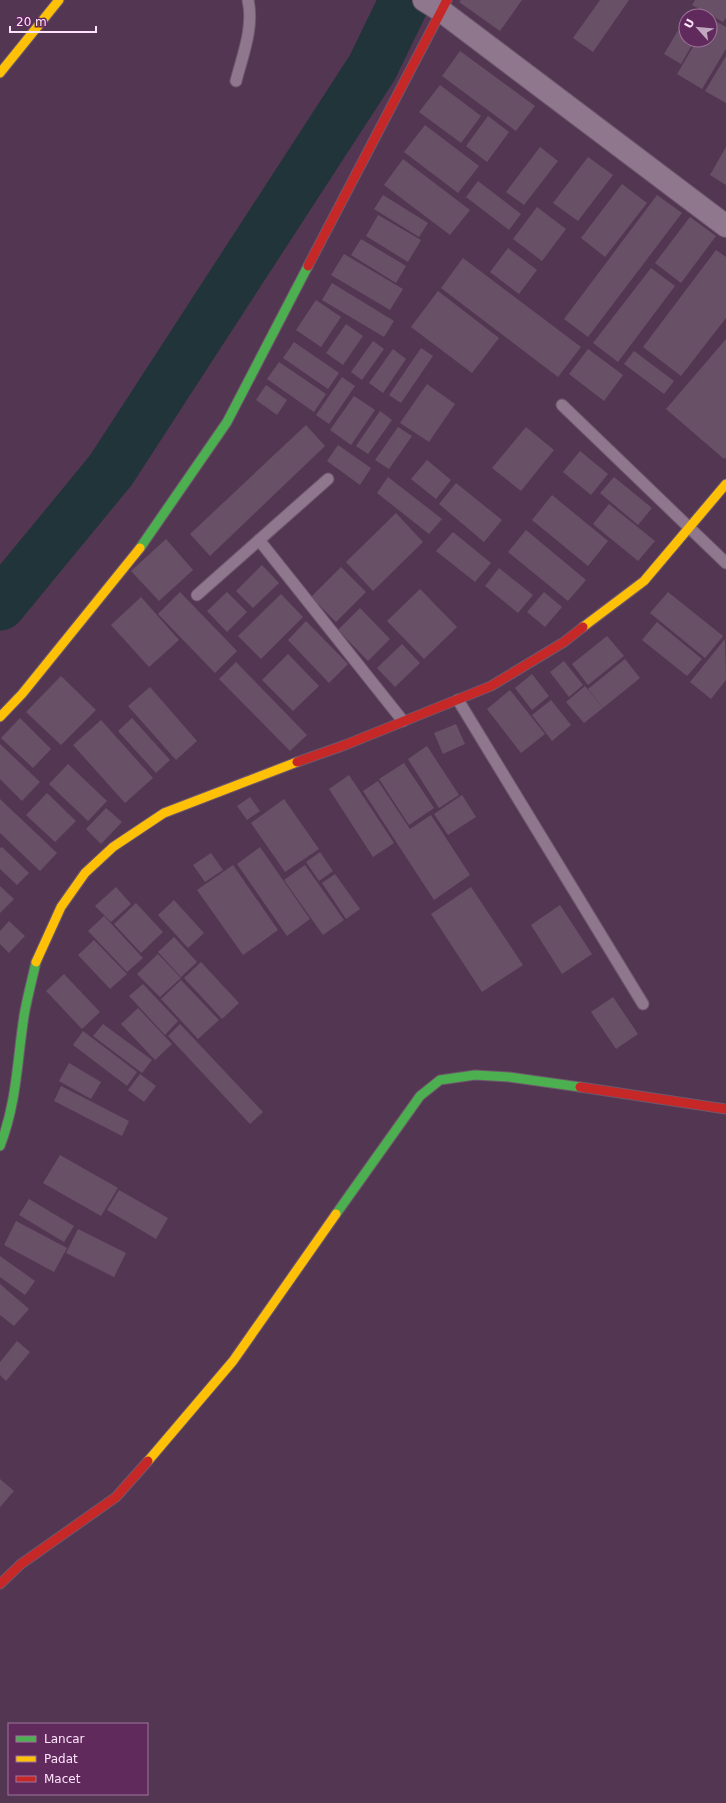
<svg xmlns="http://www.w3.org/2000/svg" width="726" height="1803" viewBox="0 0 726 1803" font-family="'DejaVu Sans',sans-serif">
<style>
.lines{fill:none;stroke-linecap:round;stroke-linejoin:round}
.river{stroke:#20343a;stroke-width:51}
.building{fill:#685066}
.lane-casing{stroke:#6e576d;stroke-width:13}
.street-casing{stroke:#6e576d;stroke-width:24}
.fast-casing{stroke:#6e576d;stroke-width:11}
.slow-casing{stroke:#6e576d;stroke-width:11}
.jam-casing{stroke:#6e576d;stroke-width:11}
.lane{stroke:#8f788e;stroke-width:11}
.street{stroke:#8f788e;stroke-width:22}
.fast{stroke:#4caf50;stroke-width:9}
.slow{stroke:#ffc107;stroke-width:9}
.jam{stroke:#c62828;stroke-width:9}
</style>
<rect width="100%" height="100%" fill="#533752"/>
<g class="lines">
<path class="river" d="M0,605L111,470L372,68L405,0"/>
</g>
<g class="building">
<path d="M461,0H522L500,31L459,2Z"/>
<path d="M600,0H629L593,52L573,38Z"/>
<path d="M695,0H726V18L723,22L692,5Z"/>
<path d="M691,9L702,16H687Z"/>
<path d="M686,17V40H695L681,64L664,54Z"/>
<path d="M710,18L726,27V49L702,89L677,74L697,40H710Z"/>
<path d="M460,51L535,106L516,131L442,76Z"/>
<path d="M726,56V103L705,91Z"/>
<path d="M440,85L481,116L461,143L419,112Z"/>
<path d="M488,116L509,132L487,162L466,146Z"/>
<path d="M425,125L479,166L458,193L404,152Z"/>
<path d="M540,147L558,161L524,205L506,192Z"/>
<path d="M726,147V185L710,175Z"/>
<path d="M588,157L613,175L578,221L553,203Z"/>
<path d="M403,159L470,210L450,235L384,185Z"/>
<path d="M478,181L521,214L509,230L466,197Z"/>
<path d="M622,184L647,203L605,257L581,238Z"/>
<path d="M383,195L428,223L419,237L374,209Z"/>
<path d="M657,195L682,213L588,337L564,319Z"/>
<path d="M537,207L566,229L542,261L513,239Z"/>
<path d="M378,215L421,240L408,262L366,236Z"/>
<path d="M690,217L716,236L681,283L655,263Z"/>
<path d="M361,239L406,266L396,283L351,255Z"/>
<path d="M508,248L537,270L519,294L490,272Z"/>
<path d="M716,250L726,257V318L681,376L643,347Z"/>
<path d="M344,254L403,289L390,310L331,275Z"/>
<path d="M463,258L581,347L558,377L441,288Z"/>
<path d="M651,268L675,286L618,362L593,343Z"/>
<path d="M332,283L394,321L384,337L322,300Z"/>
<path d="M438,291L499,338L472,373L411,327Z"/>
<path d="M316,300L341,317L321,347L296,330Z"/>
<path d="M346,324L363,336L343,365L326,353Z"/>
<path d="M726,339V457L724,459L666,409Z"/>
<path d="M373,341L384,349L362,380L351,372Z"/>
<path d="M294,342L339,373L328,389L283,358Z"/>
<path d="M421,348L433,356L401,403L389,395Z"/>
<path d="M393,349L406,359L383,393L369,383Z"/>
<path d="M588,349L623,375L604,401L569,374Z"/>
<path d="M634,351L674,381L664,394L624,364Z"/>
<path d="M279,362L326,394L314,412L267,379Z"/>
<path d="M342,377L355,386L329,424L316,415Z"/>
<path d="M427,384L455,404L429,442L400,423Z"/>
<path d="M266,385L287,400L277,415L256,400Z"/>
<path d="M354,396L375,410L351,445L330,430Z"/>
<path d="M380,411L392,420L368,454L356,446Z"/>
<path d="M306,425L325,446L210,556L190,534Z"/>
<path d="M398,427L412,436L389,469L375,460Z"/>
<path d="M526,427L554,450L521,491L492,468Z"/>
<path d="M338,445L371,468L360,485L327,461Z"/>
<path d="M580,451L608,474L591,495L563,472Z"/>
<path d="M427,460L451,480L436,499L411,479Z"/>
<path d="M388,477L442,519L429,534L377,493Z"/>
<path d="M614,477L652,508L638,525L600,493Z"/>
<path d="M456,483L502,520L484,542L439,504Z"/>
<path d="M552,495L608,541L588,566L532,520Z"/>
<path d="M609,504L655,541L638,561L593,524Z"/>
<path d="M396,513L423,542L373,591L346,562Z"/>
<path d="M526,530L586,580L568,601L508,552Z"/>
<path d="M453,532L491,563L475,582L436,551Z"/>
<path d="M166,539L193,570L159,601L131,571Z"/>
<path d="M262,565L279,583L253,608L236,591Z"/>
<path d="M341,567L366,592L336,622L311,597Z"/>
<path d="M499,568L533,595L518,613L485,586Z"/>
<path d="M420,589L457,627L424,659L387,621Z"/>
<path d="M180,592L237,651L215,673L158,614Z"/>
<path d="M227,592L247,612L227,632L207,611Z"/>
<path d="M544,592L562,607L545,627L527,612Z"/>
<path d="M668,592L723,636L705,658L650,613Z"/>
<path d="M281,594L303,617L261,659L238,636Z"/>
<path d="M141,597L179,640L149,667L111,625Z"/>
<path d="M360,608L390,639L368,661L338,630Z"/>
<path d="M306,621L348,664L329,683L288,640Z"/>
<path d="M657,622L702,659L687,676L642,640Z"/>
<path d="M607,636L624,656L588,685L572,664Z"/>
<path d="M725,639L726,680L711,699L690,682Z"/>
<path d="M402,644L420,663L395,687L377,668Z"/>
<path d="M288,654L319,686L293,711L262,680Z"/>
<path d="M625,659L640,678L603,708L588,689Z"/>
<path d="M564,661L583,685L569,697L550,672Z"/>
<path d="M236,662L307,735L290,751L219,679Z"/>
<path d="M532,674L549,696L532,710L515,688Z"/>
<path d="M61,676L96,710L61,745L26,712Z"/>
<path d="M585,686L603,708L584,723L566,702Z"/>
<path d="M150,687L197,741L176,760L128,706Z"/>
<path d="M510,690L545,734L521,753L487,709Z"/>
<path d="M551,700L571,725L552,741L532,715Z"/>
<path d="M20,718L51,749L33,768L1,738Z"/>
<path d="M132,718L170,760L156,773L118,731Z"/>
<path d="M101,720L153,778L125,803L73,745Z"/>
<path d="M456,724L465,744L443,754L434,733Z"/>
<path d="M0,744L40,782L22,801L0,779Z"/>
<path d="M427,746L459,795L439,808L408,759Z"/>
<path d="M404,763L434,808L409,825L379,779Z"/>
<path d="M68,764L107,801L88,821L49,784Z"/>
<path d="M349,775L394,843L373,857L329,789Z"/>
<path d="M378,781L410,829L431,815L470,875L434,900L363,791Z"/>
<path d="M47,793L76,821L55,842L26,815Z"/>
<path d="M462,795L476,817L448,835L434,814Z"/>
<path d="M250,797L260,811L247,820L237,806Z"/>
<path d="M0,799L57,853L40,871L0,833Z"/>
<path d="M284,799L319,849L285,872L251,823Z"/>
<path d="M106,808L122,822L101,844L86,829Z"/>
<path d="M2,847L29,873L17,885L0,869V848Z"/>
<path d="M260,847L310,919L287,936L237,864Z"/>
<path d="M320,852L333,871L319,881L306,862Z"/>
<path d="M211,853L223,870L205,882L193,865Z"/>
<path d="M233,865L278,930L243,955L197,890Z"/>
<path d="M305,865L344,920L323,935L284,880Z"/>
<path d="M335,874L360,909L346,919L322,883Z"/>
<path d="M0,886L14,899L0,913Z"/>
<path d="M116,887L131,904L111,922L95,906Z"/>
<path d="M471,887L523,965L482,992L431,914Z"/>
<path d="M174,900L204,933L188,948L158,915Z"/>
<path d="M136,903L163,932L141,953L114,924Z"/>
<path d="M560,905L592,954L562,974L531,925Z"/>
<path d="M104,916L143,958L127,972L88,931Z"/>
<path d="M9,921L25,936L9,953L0,944V931Z"/>
<path d="M174,937L197,962L181,977L158,952Z"/>
<path d="M94,940L127,974L110,989L78,955Z"/>
<path d="M158,954L181,978L160,997L137,974Z"/>
<path d="M201,962L239,1003L222,1019L184,978Z"/>
<path d="M64,974L100,1012L82,1029L46,991Z"/>
<path d="M181,980L219,1020L198,1039L161,999Z"/>
<path d="M143,984L178,1021L165,1035L129,996Z"/>
<path d="M613,997L638,1034L616,1049L591,1012Z"/>
<path d="M138,1008L172,1044L155,1060L121,1024Z"/>
<path d="M103,1024L152,1060L142,1073L93,1036Z"/>
<path d="M180,1024L263,1112L250,1124L168,1036Z"/>
<path d="M83,1031L137,1072L127,1086L73,1045Z"/>
<path d="M69,1063L101,1082L91,1099L59,1081Z"/>
<path d="M140,1074L156,1086L144,1102L128,1090Z"/>
<path d="M61,1086L129,1121L122,1136L54,1101Z"/>
<path d="M60,1155L118,1188L101,1216L43,1183Z"/>
<path d="M119,1190L168,1218L156,1239L107,1210Z"/>
<path d="M29,1199L74,1226L64,1242L19,1215Z"/>
<path d="M16,1221L67,1248L54,1272L4,1245Z"/>
<path d="M78,1229L126,1253L114,1277L66,1253Z"/>
<path d="M0,1256L35,1281L25,1295L0,1277Z"/>
<path d="M0,1284L29,1309L14,1326L0,1315Z"/>
<path d="M17,1341L30,1352L6,1381L0,1375V1362Z"/>
<path d="M0,1479L14,1491L0,1507Z"/>
</g>
<g class="lines">
<g class="lane-casing">
<g id="lane">
<path d="M236,81C243,54 254,27 248,0"/>
<path d="M562,405L726,563"/>
<path d="M259,540L403,721"/>
<path d="M197,595L328,479"/>
<path d="M458,700L643,1004"/>
</g>
</g>
<g class="street-casing">
<path id="street" d="M424,0L440,10L726,226"/>
</g>
<g class="fast-casing">
<g id="fast">
<path d="M140,548L227,422L308,266"/>
<path d="M0,1146C17,1102 17,1061 24,1016C27,998 32,980 36,962"/>
<path d="M336,1214L420,1096L440,1080L475,1075L509,1077L580,1087"/>
</g>
</g>
<g class="slow-casing">
<g id="slow">
<path d="M0,73L59,0"/>
<path d="M583,627L644,581L726,484"/>
<path d="M0,717L22,694L140,548"/>
<path d="M36,962L61,907L85,873L113,847L164,813L297,762"/>
<path d="M148,1461L233,1361L336,1214"/>
</g>
</g>
<g class="jam-casing">
<g id="jam">
<path d="M308,266L447,0"/>
<path d="M297,762L345,745L491,686L564,642L583,627"/>
<path d="M580,1087L726,1109"/>
<path d="M0,1584L21,1564L116,1497L148,1461"/>
</g>
</g>
<use href="#lane" class="lane"/>
<use href="#street" class="street"/>
<use href="#fast" class="fast"/>
<use href="#slow" class="slow"/>
<use href="#jam" class="jam"/>
</g>
<rect x="8" y="1723" width="140" height="72" fill="#602a5c" stroke="#9f749c"/>
<rect x="16" y="1736" width="20" height="6" fill="#4caf50" stroke="#9f749c"/>
<text x="44" y="1743" font-size="12" fill="#fee4fb">Lancar</text>
<rect x="16" y="1756" width="20" height="6" fill="#ffc107" stroke="#9f749c"/>
<text x="44" y="1763" font-size="12" fill="#fee4fb">Padat</text>
<rect x="16" y="1776" width="20" height="6" fill="#c62828" stroke="#9f749c"/>
<text x="44" y="1783" font-size="12" fill="#fee4fb">Macet</text>
<g transform="translate(698 28) rotate(297)"><circle r="19" fill="#602a5c" stroke="#9f749c"/>
<path d="M0-3L7 15L0 10L-7 15Z" fill="#c2a7c0"/>
<text y="-6" font-size="11" font-weight="bold" text-anchor="middle" fill="#fee4fb">U</text>
</g>
<path d="M10 26v6h86v-6" fill="none" stroke="#fee4fb" stroke-width="2"/>
<text x="16" y="26" font-size="12" fill="#fee4fb" stroke="#602a5c" stroke-width="3" paint-order="stroke">20 m</text>
</svg>
